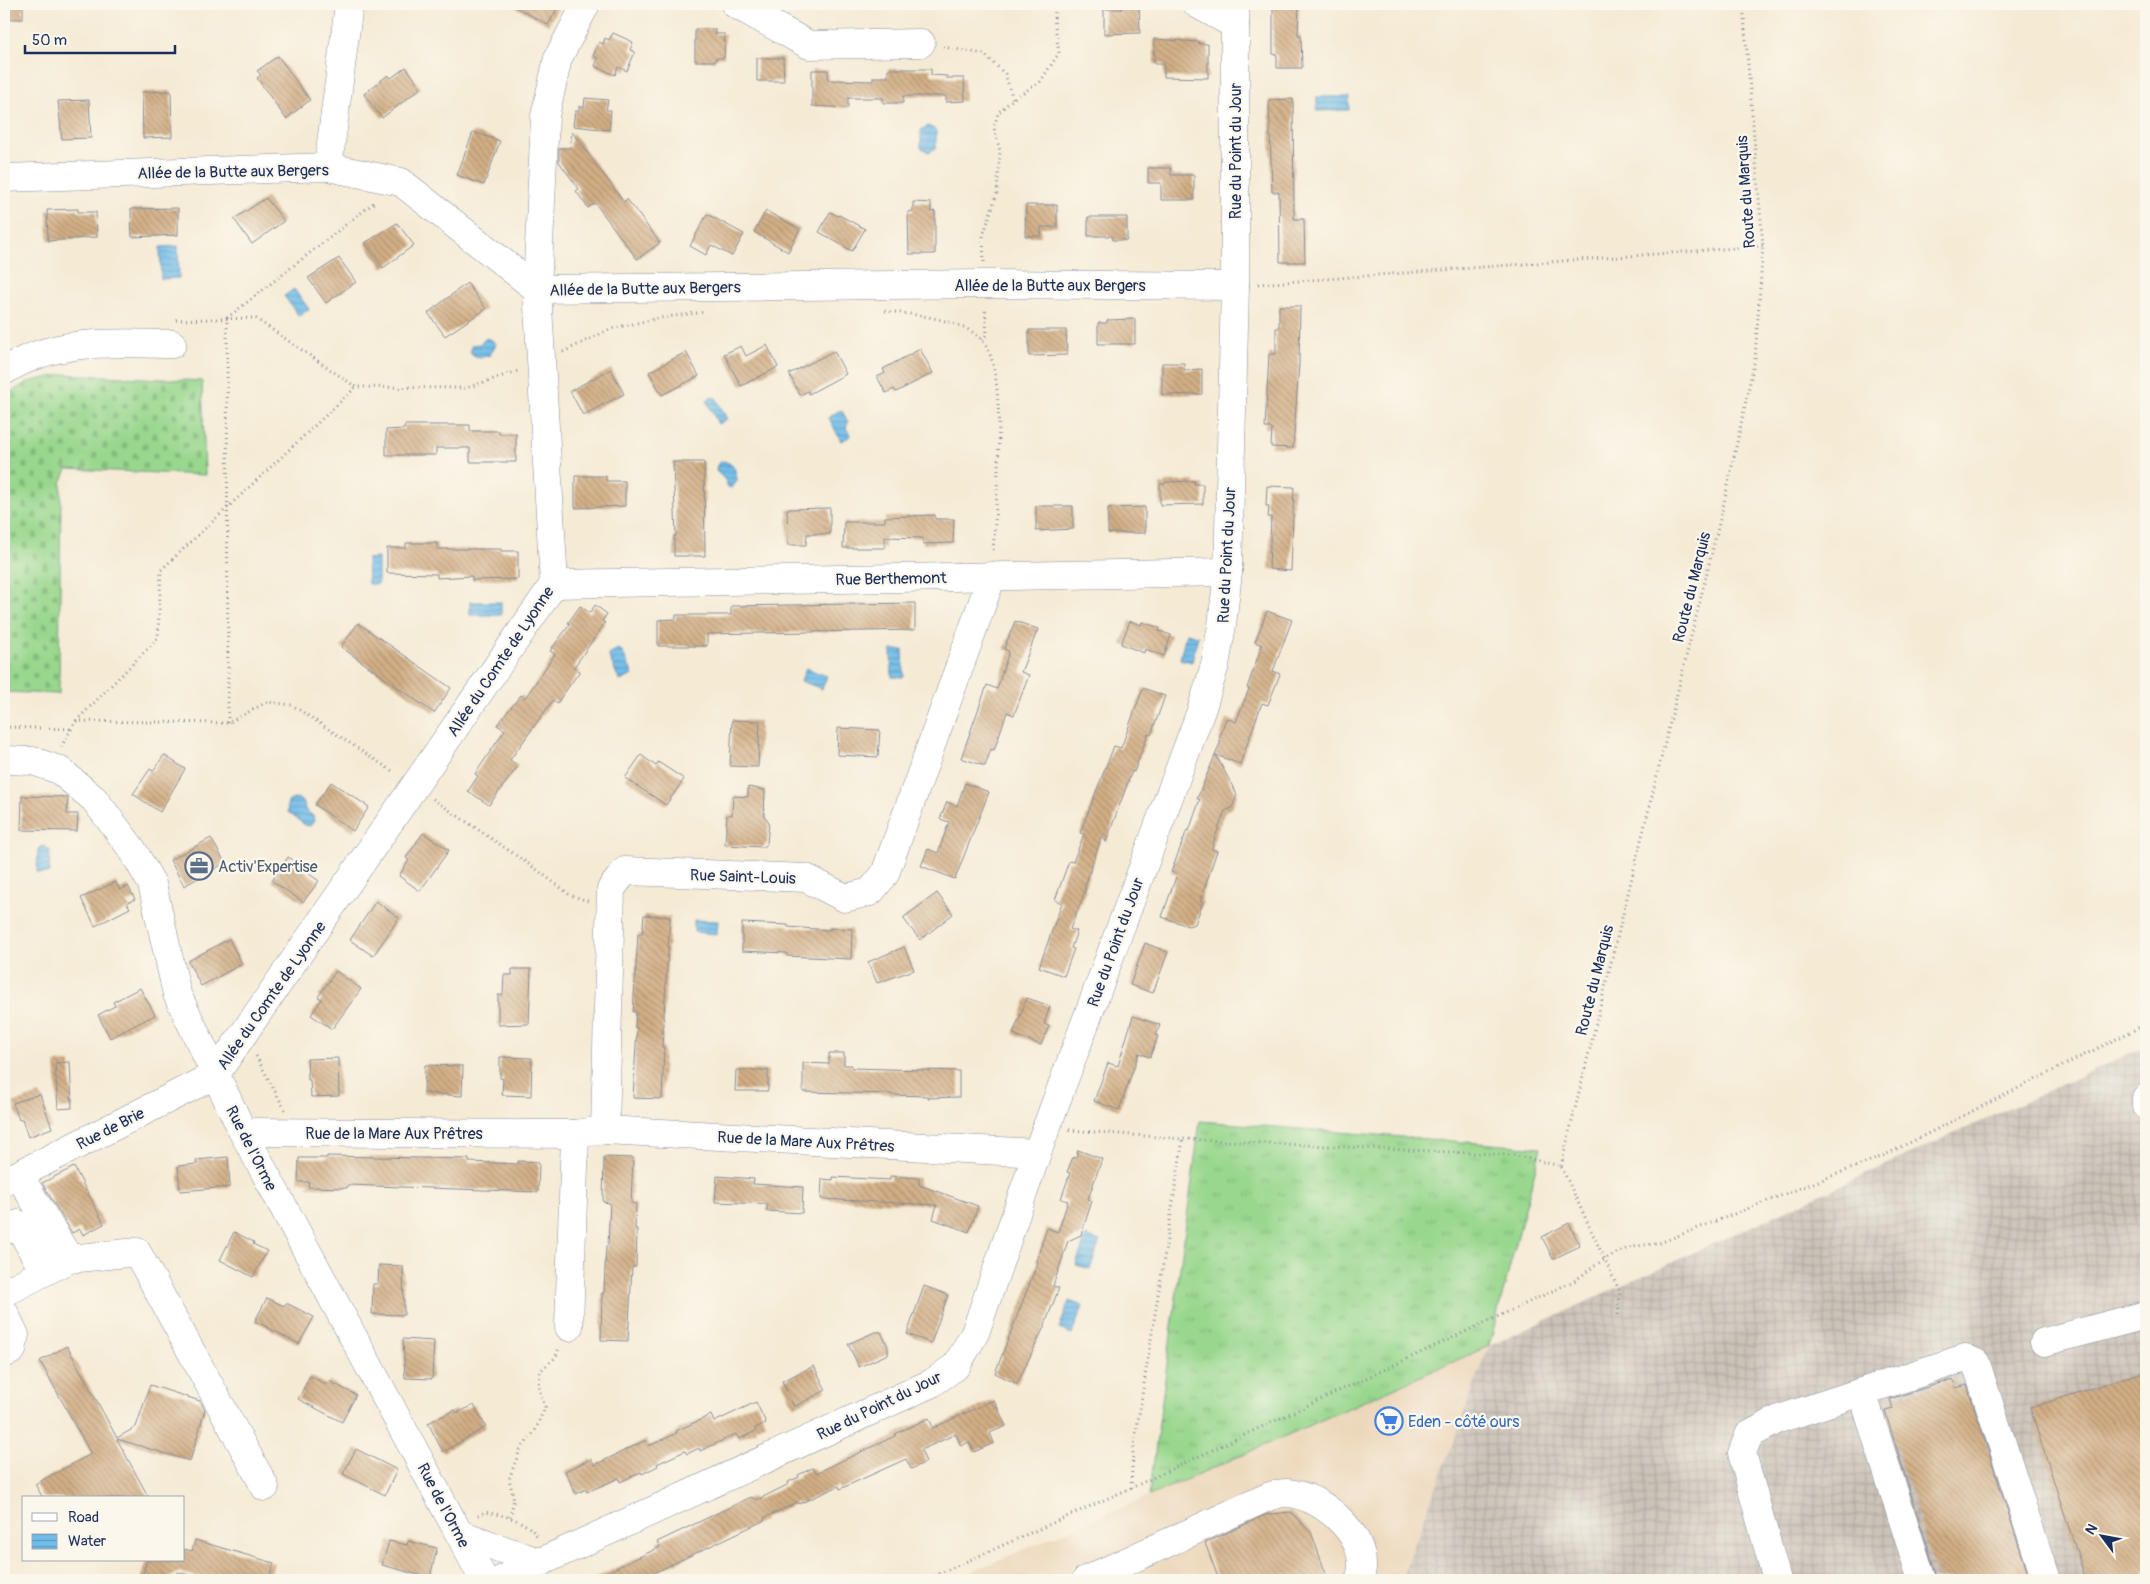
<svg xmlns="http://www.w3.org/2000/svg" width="2150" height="1584" viewBox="0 0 2150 1584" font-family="Pangolin,sans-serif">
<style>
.built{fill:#ecd7ba}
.industrial{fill:url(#industrial-grid)}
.grass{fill:url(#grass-tufts);stroke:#5a8376}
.cemetery{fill:url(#cemetery-stones);stroke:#5a8376}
.water{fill:url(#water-rules);stroke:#4576a4}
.building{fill:url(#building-back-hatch)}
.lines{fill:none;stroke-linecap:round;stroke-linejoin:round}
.minor-casing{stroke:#888d9a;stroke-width:29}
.path{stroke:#888d9a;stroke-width:3;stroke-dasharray:1 4;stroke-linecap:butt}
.minor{stroke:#fff;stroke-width:28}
.labels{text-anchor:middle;stroke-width:4.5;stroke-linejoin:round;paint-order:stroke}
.street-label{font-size:16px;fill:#1b2f5e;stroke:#fbf7ec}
.service-label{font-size:16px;fill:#4e5e75;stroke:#fbf7ec;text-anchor:start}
.shop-label{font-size:16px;fill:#366cbe;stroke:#fbf7ec;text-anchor:start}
</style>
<defs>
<pattern id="industrial-grid" width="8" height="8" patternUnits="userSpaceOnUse" patternTransform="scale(1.25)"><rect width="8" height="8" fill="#cbc2b8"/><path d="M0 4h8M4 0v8" fill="none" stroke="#aea7a1"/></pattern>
<pattern id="grass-tufts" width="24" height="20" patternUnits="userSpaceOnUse" patternTransform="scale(1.25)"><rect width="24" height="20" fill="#98d78d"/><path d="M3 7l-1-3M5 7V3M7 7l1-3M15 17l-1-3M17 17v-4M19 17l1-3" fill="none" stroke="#82b97c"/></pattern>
<pattern id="cemetery-stones" width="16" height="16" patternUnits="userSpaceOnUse" patternTransform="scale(1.25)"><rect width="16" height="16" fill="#98d78d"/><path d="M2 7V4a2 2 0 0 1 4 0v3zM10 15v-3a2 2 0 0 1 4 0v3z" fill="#82b97c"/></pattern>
<pattern id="water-rules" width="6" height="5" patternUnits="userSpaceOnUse" patternTransform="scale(1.25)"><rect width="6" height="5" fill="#6fbce9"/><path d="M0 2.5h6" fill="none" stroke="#5a99c0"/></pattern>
<pattern id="building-back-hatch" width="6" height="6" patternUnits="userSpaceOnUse" patternTransform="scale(1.25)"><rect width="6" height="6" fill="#d3af85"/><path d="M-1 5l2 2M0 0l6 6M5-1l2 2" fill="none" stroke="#aa8f70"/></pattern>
</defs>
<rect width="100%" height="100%" fill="#fbf7ec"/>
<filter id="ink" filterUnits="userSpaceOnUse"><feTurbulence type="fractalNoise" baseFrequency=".02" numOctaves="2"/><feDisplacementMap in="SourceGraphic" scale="10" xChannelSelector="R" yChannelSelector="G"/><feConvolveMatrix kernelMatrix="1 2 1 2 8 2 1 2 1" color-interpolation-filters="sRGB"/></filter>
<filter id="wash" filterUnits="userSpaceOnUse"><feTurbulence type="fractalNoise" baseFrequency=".0096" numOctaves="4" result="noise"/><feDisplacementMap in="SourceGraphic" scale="20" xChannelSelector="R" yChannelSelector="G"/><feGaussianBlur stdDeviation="1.12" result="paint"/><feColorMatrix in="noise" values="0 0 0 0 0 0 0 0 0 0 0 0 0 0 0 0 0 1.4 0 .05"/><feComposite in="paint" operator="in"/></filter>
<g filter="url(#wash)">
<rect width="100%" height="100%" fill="#f5ebd5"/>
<path class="built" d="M1489,1346L1401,1580H952L1149,1496Z"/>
<path class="industrial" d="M2146,1046V1580H1401L1489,1346Z"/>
<path class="grass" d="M1200,1121L1541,1148L1489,1346L1149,1496Z"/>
<path class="cemetery" d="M64,374L202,381L205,475L67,469L61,483L59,694L4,692V396L28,382Z"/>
<g class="water">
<path d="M1317,97H1349V110L1317,111Z"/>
<path d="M928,126L936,130V148L929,152L921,148V130Z"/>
<path d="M178,246L179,278L161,279L160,247Z"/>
<path d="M294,289L309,309L299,316L284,296Z"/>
<path d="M486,338L492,340L496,345L490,355L479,358L470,353L472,345L480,344Z"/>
<path d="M710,397L716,398L727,419L718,424L707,402Z"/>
<path d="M838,411H842L848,422L846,428L851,436L841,441L829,418Z"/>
<path d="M722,461C733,462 737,471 737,481L732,488L728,487L725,480L716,471L717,465Z"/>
<path d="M378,558V584H368L367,559Z"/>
<rect x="470" y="602" width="31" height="13"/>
<path d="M1186,633L1198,636L1192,662L1180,659Z"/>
<path d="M618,649L622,651L633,675L620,681L609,657L610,653Z"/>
<path d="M891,650H903L904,677H892Z"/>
<path d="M806,668L827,676L822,689L801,681Z"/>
<path d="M297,798L304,803L305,810L313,816L314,821L310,826L305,825L288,812L287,805L289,801Z"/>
<path d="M43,846L50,850L49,873H37L38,849Z"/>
<path d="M694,920L718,921L717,934L694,932Z"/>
<path d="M1086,1236L1100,1241L1090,1269L1076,1265Z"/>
<path d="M1069,1301L1083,1306L1072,1334L1059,1329Z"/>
</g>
<g id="blocks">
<g class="building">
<rect x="4" y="4" width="19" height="15"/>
<path d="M510,4H560L548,25Z"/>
<path d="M1122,4H1139L1140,33L1104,34V9H1122Z"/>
<path d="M1273,4H1299L1298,35H1301L1302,68H1277V55L1273,54Z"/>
<path d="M695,29H715V34H725L724,58H715L716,61H695Z"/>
<path d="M613,33L633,42L630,50L635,52L627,71L618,67L615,75L595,66L598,58L593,56L599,42L603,44L605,38L609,40Z"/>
<path d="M1154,39L1199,42V44H1208V78L1164,77V64H1154Z"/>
<path d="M278,56L310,100L286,119L257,78L261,75L257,71Z"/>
<path d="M757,58H783L784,81H757Z"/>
<path d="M406,67L421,88L382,118L364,94L388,75L391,78Z"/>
<path d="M888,69H931V75L947,76L946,78H964L965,101L946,102V96H903V103H883V98H848V108L812,106V70H828V80L873,81V77H888Z"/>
<path d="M171,91L172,137L143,138L142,92Z"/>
<path d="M585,98L608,100L606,110H611L609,130L573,126L575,111H579V106L584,107Z"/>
<path d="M1293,99L1294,219H1304L1305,262H1280L1279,192H1272L1269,100Z"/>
<path d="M89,100L91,138L62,139L58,101Z"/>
<path d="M473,132L500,141L484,185L457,175Z"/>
<path d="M572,132L624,202L627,199L660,243L637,259L595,203L588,208L576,191L579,189L559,162V148H570Z"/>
<path d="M1148,168H1171V175H1194V200H1161V183H1148Z"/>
<path d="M266,198L284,221L252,244L234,219Z"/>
<path d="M913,202L931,203V212L935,211V254H909L908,212L913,211Z"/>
<path d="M1026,205H1057V227H1041V236H1025Z"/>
<path d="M178,208V235L132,237L131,209Z"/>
<path d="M78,209V212H96L97,237L48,241L47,210Z"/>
<path d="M766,211L800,229L788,252L754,232Z"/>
<path d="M830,212L838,216L839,215L865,229L852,251L819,232Z"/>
<path d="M707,214L744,234L732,256L711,245L706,255L690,246Z"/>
<path d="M1088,217H1127V240H1113L1112,236H1088Z"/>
<path d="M397,223L414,245L383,268L365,243Z"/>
<path d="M339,258L356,282L326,303L308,278Z"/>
<path d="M467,283L486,309L445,336L428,313Z"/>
<path d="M1279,306H1300L1299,364L1293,448L1271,447L1272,428H1265L1269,354H1276V328H1279Z"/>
<path d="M1135,319V344H1098V323H1107V320Z"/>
<path d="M1029,330H1066L1067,355L1029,356Z"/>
<path d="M767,345L778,367L741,386L724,354L741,346L746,356Z"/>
<path d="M920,349L933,373L896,392L894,389L886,393L877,377L885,373L883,369Z"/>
<path d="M834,351L846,374L809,394L808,391L800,395L789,374Z"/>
<path d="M686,352L699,376L662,395L649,372Z"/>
<path d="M1162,363H1184V370L1202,369V394L1162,395Z"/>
<path d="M611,369L624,394L583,415L570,391Z"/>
<path d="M405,425H470V431H499V434H516V462H470V448H436V455H386V430L404,429Z"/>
<path d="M673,462H704L705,556H674V536H676Z"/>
<path d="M575,476H606V481H625V506L575,508Z"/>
<path d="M1195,481L1194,484H1203V504L1160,505V484H1165V482Z"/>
<path d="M1267,486L1294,487L1291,571L1269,569L1271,517H1268L1269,506H1266Z"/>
<path d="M1036,506H1073V529L1036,531Z"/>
<path d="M1145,507V533H1108V508Z"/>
<path d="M830,508V534H807L806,545H788L787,509Z"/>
<path d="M935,515V519H954L953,543L923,544V538L885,537V548H843L844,522H885V517Z"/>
<path d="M406,543H437V549H501V551H518V579L472,580V576L437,578V574L387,573V548H406Z"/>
<path d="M915,603V630L707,634V646H658V620L676,619V615H731V606Z"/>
<path d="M595,605L607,614L602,621L605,623L574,667L580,671L557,703L553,700L510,760L518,766L489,805L468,791L478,776L475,774L505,730L497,725L521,695L525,698L555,654L550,651L570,624L568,623L580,606L590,613Z"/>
<path d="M1267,611L1292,620L1273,671L1280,674L1268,705L1262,703L1240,764L1216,755L1237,795L1232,808L1225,811L1214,840L1212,849L1217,851L1200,901L1203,902L1195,924L1188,926L1162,917L1177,874L1171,872L1187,830L1189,831L1200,799H1197L1221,741L1219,740L1226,718L1236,722L1249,689L1247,688L1262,645L1255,642Z"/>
<path d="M1015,621L1038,629L1021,672L1029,675L1014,715L1007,712L994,750L991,749L985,766L961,758L987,685L997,689L1009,651L1004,649Z"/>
<path d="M1130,621L1141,625L1142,622L1160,628L1159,631L1171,635L1164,656L1145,649L1144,653L1121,644Z"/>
<path d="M358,623L451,688L434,713L341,647Z"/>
<path d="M1143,688L1165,696L1151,735L1148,734L1134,772L1132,771L1106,842L1102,835L1084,889H1086L1070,929L1077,931L1071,948L1074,949L1064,976L1039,967L1062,903L1055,900L1069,861L1073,862L1084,834L1080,833L1114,746L1121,748Z"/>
<path d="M732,720L760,721L758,767L730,766Z"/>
<path d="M838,728L880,730L878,757L837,755Z"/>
<path d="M164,755L185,769L160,812L133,794L150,769L153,771Z"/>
<path d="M641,755L656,766L658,762L684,779L666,805L625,778Z"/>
<path d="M331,782L369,807L353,831L315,805Z"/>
<path d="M965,783L989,792L955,879L921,866L928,849L938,853L949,822L940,819L947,802L957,806Z"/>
<path d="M748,787L765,790L764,816L769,822L767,843L763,847L725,845L727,815H732L733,796L748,797Z"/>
<path d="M22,796L68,797L67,814H78L77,831L21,830Z"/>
<path d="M423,833L449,850L420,891L399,876L409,860L406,858Z"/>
<path d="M211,838L225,863L184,886L170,860Z"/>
<path d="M288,857L307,869L305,871L319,881L303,902L272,881Z"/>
<path d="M116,882L120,890L128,886L135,899L127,903L130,908L95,926L81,898Z"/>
<path d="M937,893L953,914L920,940L903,918Z"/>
<path d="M376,901L399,918L373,956L350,940Z"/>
<path d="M644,915L670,917L662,1047H664L662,1099L633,1098L637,1028H635L636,1012H633L638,934H642Z"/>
<path d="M742,923L788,925V927L830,930V928L852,929L851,959L787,956V953L742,951Z"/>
<path d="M229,939L242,964L201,986L188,961Z"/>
<path d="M1145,943L1168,952L1153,993L1130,985Z"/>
<path d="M904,947L914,970L877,983L868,962Z"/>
<path d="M512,969H531L529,1024L498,1025V995H503L504,975H512Z"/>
<path d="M336,971L361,989L332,1029L311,1015L322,999L318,997Z"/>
<path d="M140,988L155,1015L110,1038L98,1015L115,1006L113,1002Z"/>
<path d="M1027,998L1050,1006L1044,1024L1049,1026L1041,1045L1013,1034Z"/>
<path d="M1133,1016L1160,1025L1156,1035L1158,1036L1150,1057L1139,1053L1119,1110L1094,1101L1108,1063L1118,1066Z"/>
<path d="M829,1053H844V1065H852V1068L959,1071V1097L928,1098V1096L892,1095V1094L803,1092V1063L829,1064Z"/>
<path d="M500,1057L532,1058L531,1096L502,1095L503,1079L500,1078Z"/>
<path d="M338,1058L339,1096L311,1097L310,1080H308L307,1059Z"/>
<path d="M70,1062L72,1108L58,1109L55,1063Z"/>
<path d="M425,1065L463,1066L462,1096L424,1093Z"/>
<path d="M736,1070H768V1091H735Z"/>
<path d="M40,1094L52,1128L28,1137L22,1119L19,1120L13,1103Z"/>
<path d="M1078,1150L1102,1159L1088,1199L1092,1201L1081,1235L1068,1241L1053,1286L1059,1288L1044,1327L1017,1384L995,1373L1038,1262L1036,1261L1047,1228L1058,1232L1068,1201L1061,1199L1070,1173L1067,1172L1073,1157L1076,1158Z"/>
<path d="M327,1156L469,1159V1162L518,1164V1161L539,1162L538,1192L348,1185L347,1188L308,1187L309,1182H298L299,1158H327Z"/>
<path d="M228,1157L230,1187L180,1191L178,1166L197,1164L196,1160Z"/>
<path d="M604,1157L633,1158L631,1203L636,1204L635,1229H637L636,1267H632L628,1341L601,1340L602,1293H604L606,1246L608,1245L610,1203L603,1202Z"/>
<path d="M74,1167L104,1224L83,1235L80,1229L72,1233L42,1183Z"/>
<path d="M717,1176L754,1179L753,1184L803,1187L802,1213L767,1211V1204L715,1202Z"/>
<path d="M890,1176L919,1178V1185L978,1206L969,1232L933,1219L937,1205L821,1199L822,1179L833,1180V1177L890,1180Z"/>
<path d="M1569,1223L1580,1246L1553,1259L1542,1237Z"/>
<path d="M234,1232L254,1242L253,1244L267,1251L253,1277L220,1260Z"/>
<path d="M379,1265L403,1266L404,1315L372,1314L373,1284H378Z"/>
<path d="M924,1286L948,1295L931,1343L907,1334Z"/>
<path d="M267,1298L284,1306L286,1303L314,1317L299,1344L255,1321Z"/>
<path d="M875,1332H881L888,1347V1354L859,1367L848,1344Z"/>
<path d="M403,1339L434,1341L432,1379L405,1378Z"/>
<path d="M67,1346L117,1438L136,1427L150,1385L200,1401L205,1410L190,1461L117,1439L149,1498H43L35,1484L91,1454L40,1361Z"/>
<path d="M814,1366L826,1390L794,1407L782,1381Z"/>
<path d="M2146,1371V1580H2086L2030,1408Z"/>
<path d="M310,1376L327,1385L329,1381L356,1395L342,1422L298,1399Z"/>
<path d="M1953,1379L1956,1388L1967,1385L2030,1580H1938L1885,1411L1893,1409L1890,1399Z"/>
<path d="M994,1400L1006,1426L990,1433L994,1443L974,1452L969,1442L961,1446L956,1434L921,1450L926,1462L911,1469L906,1459L840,1489L839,1486L799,1504L798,1502L764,1518L765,1520L639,1580H591L660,1547L657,1542L751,1497L757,1500L789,1484L788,1482L799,1477L798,1475L813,1468L816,1473L895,1436V1434L929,1418L933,1428Z"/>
<path d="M756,1402L766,1423L755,1428L756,1431L739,1439L736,1434L700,1451L699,1448L687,1454L685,1451L657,1464L658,1466L642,1474L641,1472L620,1482L619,1478L587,1492L586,1489L576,1494L565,1471L591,1459L595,1465L646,1440L649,1446L677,1433L676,1431L711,1415L714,1422Z"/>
<path d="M474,1405L486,1427L443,1452L428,1423L455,1410L457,1413Z"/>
<path d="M356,1449L397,1470L385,1495L343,1474Z"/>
<path d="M1290,1512L1311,1532L1328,1580H1219L1205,1543L1265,1515Z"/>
<path d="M195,1540L274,1563L269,1580H207L179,1572L166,1580H141L147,1560H184V1549L192,1551Z"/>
<path d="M389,1541L407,1545L408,1541L437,1548L430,1578L382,1565Z"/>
</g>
</g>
</g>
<g filter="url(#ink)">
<use href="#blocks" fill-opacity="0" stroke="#888d9a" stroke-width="1"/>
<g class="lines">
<g class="minor-casing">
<g id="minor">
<path d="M735,4L809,45L921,43"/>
<path d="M1197,4L1235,25"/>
<path d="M328,167L349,4"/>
<path d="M4,178L328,167L401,182L537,289L985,284L1235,286"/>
<path d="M4,371C56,338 113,343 172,344"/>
<path d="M554,584L1228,572"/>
<path d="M4,760L33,761L59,770L94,799L132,849L152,884L177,994L243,1132L484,1580"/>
<path d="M2146,1098V1105"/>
<path d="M605,1130L611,889L625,871L806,878L845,898L870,892L885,874L992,576"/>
<path d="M243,1132L575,1134L605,1130L1037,1153"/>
<path d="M19,1175L69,1259L137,1252L265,1487"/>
<path d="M4,1182L215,1075L554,584L537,289L545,116L558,58L586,4"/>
<path d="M4,1231L18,1224L44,1272"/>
<path d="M4,1293L69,1259"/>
<path d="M4,1312L15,1335L12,1350L4,1354"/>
<path d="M569,1327L575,1134"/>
<path d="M2044,1342L2146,1315"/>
<path d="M1862,1392L1922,1580"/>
<path d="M460,1534L541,1563"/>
<path d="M501,1580L932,1383L956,1366L975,1333L1037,1153L1202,708L1215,665L1222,625L1228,572L1235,286V4"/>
<path d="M1086,1580L1270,1496C1275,1495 1283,1492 1288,1493C1325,1496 1375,1542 1359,1580"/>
<path d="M1777,1580L1742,1453L1749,1435L1779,1419L1965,1358L1976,1363L2046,1580"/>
</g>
</g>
<g class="path">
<path d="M943,47L984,54L1005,74L1013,99"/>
<path d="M984,262L983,236L997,193L1000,151L994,128L998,113L1013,99L1040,82L1059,53L1054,19L1056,4"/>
<path d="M1258,284L1763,246"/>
<path d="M885,311C912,314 963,319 982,340C1010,370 995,510 993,553"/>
<path d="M176,320L255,318L356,387"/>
<path d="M982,340L987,334L985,307"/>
<path d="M563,352L610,329L660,318L705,312"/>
<path d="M76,721L158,638L161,570L356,387L466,388L518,371"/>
<path d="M228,723L227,318L376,201"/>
<path d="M4,727L71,729"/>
<path d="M61,747L76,721L228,723L267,702L292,705L395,773"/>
<path d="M433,799L536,869L570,895L588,901"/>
<path d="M256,1056L285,1110"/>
<path d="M1069,1130L1183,1139L1513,1155L1561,1166L1620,1292L1618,1316"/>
<path d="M1561,1166L1724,503L1755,359L1763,246L1743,4"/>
<path d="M1131,1488L1133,1452L1183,1139"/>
<path d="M478,1516L485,1512C503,1515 526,1520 537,1536"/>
<path d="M510,1517L514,1499L509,1479L520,1450L535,1431L545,1407L539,1389L540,1371L555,1358L560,1346"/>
<path d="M925,1580L1131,1488L1576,1280C1603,1259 1621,1245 1657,1244L1883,1156L2146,1024"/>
</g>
<use href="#minor" class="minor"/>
</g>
</g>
<defs>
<g id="office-ring" transform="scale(1.4375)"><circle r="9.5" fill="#fbf7ec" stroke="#5c6f8a" stroke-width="1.5"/><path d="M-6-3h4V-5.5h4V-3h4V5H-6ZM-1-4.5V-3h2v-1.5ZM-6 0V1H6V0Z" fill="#5c6f8a"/></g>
<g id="supermarket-ring" transform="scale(1.4375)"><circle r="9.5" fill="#fbf7ec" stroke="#3f7fe0" stroke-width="1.5"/><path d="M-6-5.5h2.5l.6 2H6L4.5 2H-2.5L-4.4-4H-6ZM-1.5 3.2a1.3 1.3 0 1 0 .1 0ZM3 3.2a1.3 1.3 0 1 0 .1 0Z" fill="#3f7fe0"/></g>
</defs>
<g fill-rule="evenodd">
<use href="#office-ring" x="199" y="866"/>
<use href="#supermarket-ring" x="1389" y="1421"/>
</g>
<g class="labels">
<g class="street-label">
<text transform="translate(1235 151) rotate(-90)" y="6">Rue du Point du Jour</text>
<text transform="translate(233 171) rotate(-1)" y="6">Allée de la Butte aux Bergers</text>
<text transform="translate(1745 192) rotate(-94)" y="6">Route du Marquis</text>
<text x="1050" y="291">Allée de la Butte aux Bergers</text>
<text transform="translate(645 288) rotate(-1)" y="6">Allée de la Butte aux Bergers</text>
<text transform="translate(1226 555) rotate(-87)" y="6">Rue du Point du Jour</text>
<text transform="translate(891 578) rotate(-1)" y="6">Rue Berthemont</text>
<text transform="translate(1691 587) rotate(-76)" y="6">Route du Marquis</text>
<text transform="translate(500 661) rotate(-56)" y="6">Allée du Comte de Lyonne</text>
<text transform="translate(743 876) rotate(2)" y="6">Rue Saint-Louis</text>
<text transform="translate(1115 942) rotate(-70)" y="6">Rue du Point du Jour</text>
<text transform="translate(1594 980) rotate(-76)" y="6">Route du Marquis</text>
<text transform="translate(271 995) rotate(-55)" y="6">Allée du Comte de Lyonne</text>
<text transform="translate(110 1128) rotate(-27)" y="6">Rue de Brie</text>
<text x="394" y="1139">Rue de la Mare Aux Prêtres</text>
<text transform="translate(806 1141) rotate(3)" y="6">Rue de la Mare Aux Prêtres</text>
<text transform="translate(252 1148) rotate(63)" y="6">Rue de l'Orme</text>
<text transform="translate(879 1405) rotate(-26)" y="6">Rue du Point du Jour</text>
<text transform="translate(444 1505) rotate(62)" y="6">Rue de l'Orme</text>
</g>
<g class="service-label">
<text x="218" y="872">Activ'Expertise</text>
</g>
<g class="shop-label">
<text x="1408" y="1427">Eden - côté ours</text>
</g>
</g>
<rect width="2150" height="1584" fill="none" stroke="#fbf7ec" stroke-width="20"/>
<rect x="22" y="1496" width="162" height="65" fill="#fbf7ec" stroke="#a1a7b3"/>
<rect x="32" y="1513" width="25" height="8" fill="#ffffff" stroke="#a1a7b3"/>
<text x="68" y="1522" font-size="15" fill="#1b2f5e">Road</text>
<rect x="32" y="1534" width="25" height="15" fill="url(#water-rules)" stroke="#a1a7b3"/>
<text x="68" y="1546" font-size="15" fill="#1b2f5e">Water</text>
<g transform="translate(2102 1536) rotate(302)" stroke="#fbf7ec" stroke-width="4" paint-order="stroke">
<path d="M0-4L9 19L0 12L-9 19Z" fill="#1b2f5e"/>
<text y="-8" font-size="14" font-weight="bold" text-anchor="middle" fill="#1b2f5e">N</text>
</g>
<path d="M25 45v8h150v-8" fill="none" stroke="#1b2f5e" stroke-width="2.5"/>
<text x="32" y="45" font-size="15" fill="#1b2f5e" stroke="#fbf7ec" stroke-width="4" paint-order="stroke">50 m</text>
</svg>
